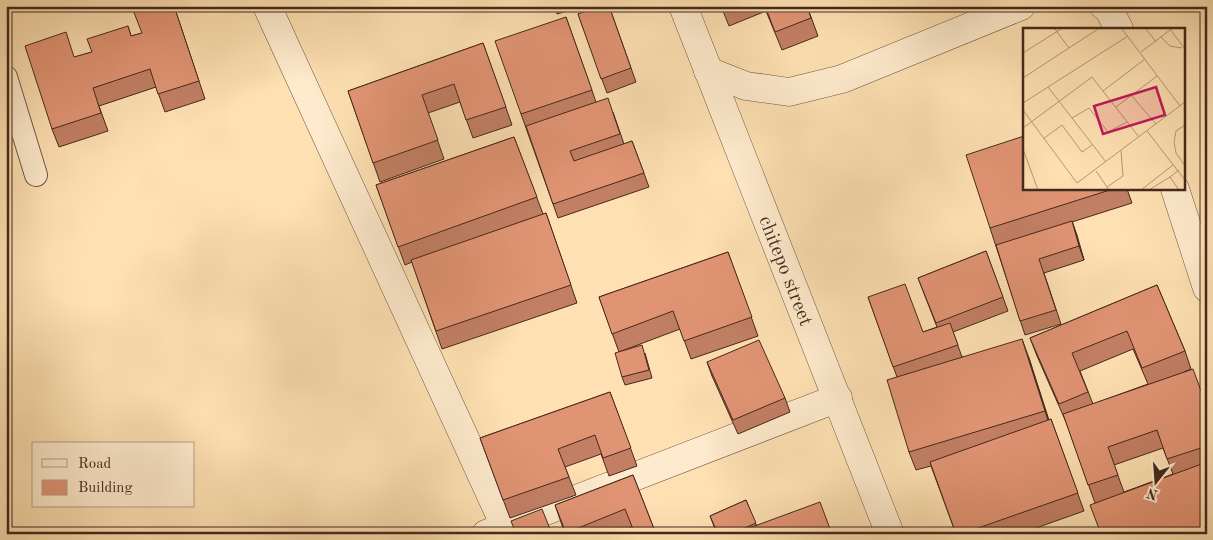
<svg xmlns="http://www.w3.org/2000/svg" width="1213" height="540" viewBox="0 0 1213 540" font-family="'Old Standard TT',serif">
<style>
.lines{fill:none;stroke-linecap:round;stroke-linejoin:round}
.service-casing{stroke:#735742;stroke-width:24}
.minor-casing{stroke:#735742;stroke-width:29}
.service{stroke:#feebcd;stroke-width:22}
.minor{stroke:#feebcd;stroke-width:28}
.wall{fill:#c27f64;stroke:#45291d;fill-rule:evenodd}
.shaded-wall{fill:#9e6851;stroke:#45291d}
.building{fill:#e19474;stroke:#45291d}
.labels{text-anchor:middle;stroke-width:4;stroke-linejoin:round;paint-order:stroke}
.street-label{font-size:20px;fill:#45291d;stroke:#feebcd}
.inset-road{fill:none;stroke:#b49776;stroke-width:1}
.view{fill:#c2185b;fill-opacity:0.15;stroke:#c2185b;stroke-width:2.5}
.inset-edge{fill:none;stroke:#45291d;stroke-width:2.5}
</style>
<rect width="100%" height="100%" fill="#fee0b2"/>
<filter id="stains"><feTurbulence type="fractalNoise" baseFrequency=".004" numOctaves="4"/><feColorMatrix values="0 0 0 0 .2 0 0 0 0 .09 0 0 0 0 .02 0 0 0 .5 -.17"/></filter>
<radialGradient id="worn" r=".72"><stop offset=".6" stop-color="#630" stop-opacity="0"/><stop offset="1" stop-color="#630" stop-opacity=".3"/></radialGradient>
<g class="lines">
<g class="service-casing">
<path id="service" d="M6,77L36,175"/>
</g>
<g class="minor-casing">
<g id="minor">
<path d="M267,6L505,526"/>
<path id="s1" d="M683,6L890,534"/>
<path d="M1104,6L1108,8L1119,29"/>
<path d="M708,71L746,86L789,92L842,79L1021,6"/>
<path d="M1175,189L1207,288"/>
<path d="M486,534L838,398"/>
</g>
</g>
<use href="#service" class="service"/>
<use href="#minor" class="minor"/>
</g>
<g class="wall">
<path d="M174,6L205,99L165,112L156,87L99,106L108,131L59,147L52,129L75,57L92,52L128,26L131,36L142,33Z"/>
<path d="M555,6H585L557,14Z"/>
<path d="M609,6L636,82L607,93L578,14Z"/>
<path d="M721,6H807L818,36L782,50L766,11L729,26Z"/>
<path d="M863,6H871L864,9Z"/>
<path d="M566,17L596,102L613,112L624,144L632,141L649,187L558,218L521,114Z"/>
<path d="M483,43L512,125L473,138L460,102L428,113L444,159L380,182L348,91Z"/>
<path d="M514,137L543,214L546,213L577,303L442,349L412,262L405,265L376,185Z"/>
<path d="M1024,189H1127L1132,203L1072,222L1084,260L1044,273L1061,324L1025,335L990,228Z"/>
<path d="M986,251L1008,311L953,332L962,357L1029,358L1049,420L1051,419L1084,511L1019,534H956L931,466L916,470L909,452L897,377L868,297L923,332L937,327L918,278Z"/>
<path d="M728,252L758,336L691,359L680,329L619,352L599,297Z"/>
<path d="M1157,285L1185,351L1191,369L1184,372L1207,407V534L1095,503L1066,422L1037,356L1030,338ZM1133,349L1148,384L1093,404L1080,371ZM1163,448L1173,474L1124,492L1114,465Z"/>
<path d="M645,353L652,378L625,385L622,377Z"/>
<path d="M707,362L785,398L790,412L738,434L712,376Z"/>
<path d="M610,392L637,466L609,476L601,454L565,467L576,495L510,518L480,438Z"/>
<path d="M633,475L656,534L632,529L631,527L615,534H565L555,505Z"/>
<path d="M746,500L756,525L832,534H717L710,516Z"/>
</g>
<g class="shaded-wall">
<path d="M1072,221L1077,235L1084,260L1079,246Z"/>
<path d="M1022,339L1029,358L1051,429L1045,411Z"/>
</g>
<g class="building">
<path d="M144,6H174L199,81L158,94L150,69L93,88L101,113L52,129L25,46L66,32L74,57L92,52L87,39L128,26L131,36L142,33L133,10Z"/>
<path d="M600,6H609L631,68L601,79L578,14Z"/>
<path d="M765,6H807L811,18L775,32Z"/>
<path d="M566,17L592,90L521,114L495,41Z"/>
<path d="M483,43L506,107L466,120L454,84L422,95L438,140L373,163L348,91Z"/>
<path d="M608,98L620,134L570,151L574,161L632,141L644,173L553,204L526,126Z"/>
<path d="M1024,136V189H1113L990,228L966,155Z"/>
<path d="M514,137L537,197L398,247L376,185Z"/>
<path d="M546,213L571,285L436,331L411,260Z"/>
<path d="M1072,221L1079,246L1039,259L1056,310L1020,321L996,245Z"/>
<path d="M986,251L1003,297L936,323L918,278Z"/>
<path d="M728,252L752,317L684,341L673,311L612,334L599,297Z"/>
<path d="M905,284L923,332L950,323L958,345L893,367L868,297Z"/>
<path d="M1157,285L1185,351L1142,368L1127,331L1072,353L1088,392L1059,404L1030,338Z"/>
<path d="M1022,339L1045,411L909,452L887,380Z"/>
<path d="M759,340L785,398L733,420L707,362Z"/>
<path d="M642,345L649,370L622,377L615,353Z"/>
<path d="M1193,369L1207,407V446L1167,459L1157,430L1108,447L1118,475L1088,485L1063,414Z"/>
<path d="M610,392L631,448L603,458L595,435L558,449L569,477L503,500L480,438Z"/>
<path d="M1051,419L1078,493L961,534H956L930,462Z"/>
<path d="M1207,462V534H1101L1090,505Z"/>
<path d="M633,475L656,534H619L633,529L625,509L566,533L555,505Z"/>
<path d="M746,500L756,523L731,534H718L710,516Z"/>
<path d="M820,502L832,534H733Z"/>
<path d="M542,509L552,534H516L511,521Z"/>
</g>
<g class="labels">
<g class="street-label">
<text dy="7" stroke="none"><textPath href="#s1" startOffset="284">chitepo street</textPath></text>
</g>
</g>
<g transform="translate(1023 28)">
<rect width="162" height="162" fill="#fee0b2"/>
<path class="inset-road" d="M32,1L46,20M99,1L157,78M123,1L133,14M147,1L162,21M138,9L147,18L159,20M118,24L147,2M0,25L38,1M0,50L75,1M25,59L83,134M80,63L122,31M108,67L133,96M0,75L105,8M93,79L134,48M0,82L54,155L162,74M49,90L66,80L85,104L104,94M162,97L153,103L151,114L153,125L162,138M0,100L69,49L116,109M124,103L162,152M20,111L39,97L59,124L69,117M0,121L15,162M156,142L147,149L156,162M73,143L86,162M84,159L100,148L98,123M118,162L150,137M126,162L147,149"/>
<path class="view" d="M133,59L142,87L80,106L71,78Z"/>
<rect width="162" height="162" class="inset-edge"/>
</g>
<rect width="1213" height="540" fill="none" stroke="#fee0b2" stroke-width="25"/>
<rect x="8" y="8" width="1198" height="525" fill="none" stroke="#45291d" stroke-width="2.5"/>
<rect x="12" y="12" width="1188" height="515" fill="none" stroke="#45291d"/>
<rect x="32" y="442" width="162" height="65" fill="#feebcd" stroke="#b49d87"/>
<rect x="42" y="459" width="25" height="8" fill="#feebcd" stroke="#b49d87"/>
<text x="78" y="468" font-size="15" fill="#45291d">Road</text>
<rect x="42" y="480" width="25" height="15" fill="#e19474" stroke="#b49d87"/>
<text x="78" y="492" font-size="15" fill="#45291d">Building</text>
<g transform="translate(1156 482) rotate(197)" stroke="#feebcd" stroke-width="4" paint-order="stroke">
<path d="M0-4L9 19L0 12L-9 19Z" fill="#45291d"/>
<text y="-8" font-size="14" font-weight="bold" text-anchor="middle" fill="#45291d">N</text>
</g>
<rect width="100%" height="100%" filter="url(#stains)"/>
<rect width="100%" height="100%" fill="url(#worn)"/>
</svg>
